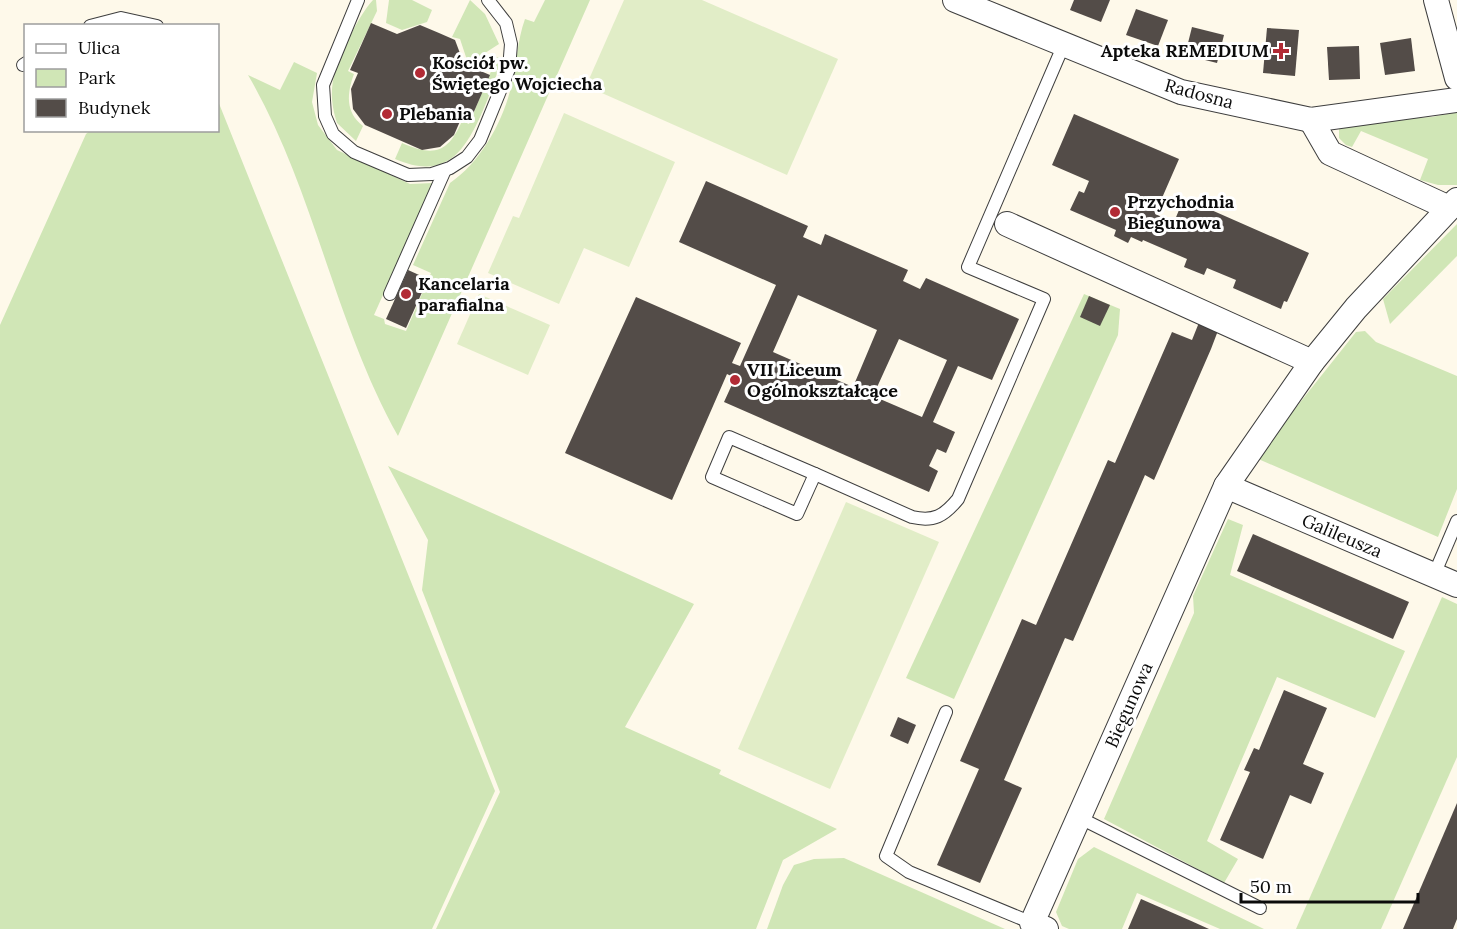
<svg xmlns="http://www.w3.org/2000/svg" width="1457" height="929" viewBox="0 0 1457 929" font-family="Lora,serif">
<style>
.green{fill:#d0e6b6}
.pitch{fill:#e1edc7}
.building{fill:#534c48;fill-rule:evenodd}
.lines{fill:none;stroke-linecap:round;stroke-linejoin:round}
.lane-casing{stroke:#3e3e3e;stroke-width:14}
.street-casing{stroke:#3e3e3e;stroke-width:26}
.lane{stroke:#fff;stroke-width:12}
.street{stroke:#fff;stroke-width:24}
.poi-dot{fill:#b22b35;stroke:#fff;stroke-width:2}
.labels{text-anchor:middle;stroke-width:6;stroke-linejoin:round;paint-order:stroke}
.poi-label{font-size:18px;font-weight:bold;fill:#0b0b0b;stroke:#fff;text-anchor:start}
.street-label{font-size:18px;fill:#0b0b0b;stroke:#fff}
</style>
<rect width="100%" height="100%" fill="#fef9ea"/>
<g class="green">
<path d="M373,0H376L377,11L348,71L354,74C347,93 345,112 363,126L356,141L337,123C332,108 330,92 334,76C340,55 358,16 373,0Z"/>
<path d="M389,0H412L432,10L427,22L402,30L386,23Z"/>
<path d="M470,0L485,14L499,44L485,53L480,67L468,63L460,39L452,37Z"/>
<path d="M545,0H590L398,436C334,322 314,188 248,75L280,90L294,62L317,73L312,102L318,125L337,150L410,184L433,183L374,315L384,319L385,324L406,331L431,273L413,265L450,183C480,163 503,122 511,87C517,64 517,41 525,19L534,22Z"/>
<path d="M497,57H501C497,78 489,96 481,115C462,157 442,179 395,159L402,143C434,157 448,153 462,121L469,124Z"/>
<path d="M218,101L495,791L432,929H0V325L86,134L91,130H218Z"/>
<path d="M1457,112V185H1438L1420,180L1428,159L1361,131L1352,147L1346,145L1339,138V129L1348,122L1432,117Z"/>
<path d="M1457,224V256L1390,324L1383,299Z"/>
<path d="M1084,294L1120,309L1118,335L954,699L906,678Z"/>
<path d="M1365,331L1376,342L1457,376V489L1438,537L1256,458L1356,332Z"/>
<path d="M388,466L694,604L625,727L721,770L719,774L837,829L783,860L756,929H436L500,792L422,590L428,540Z"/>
<path d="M1228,519L1243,525L1230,575L1405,651L1375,718L1277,677L1207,841L1238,859L1224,883L1104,819L1194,613L1193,596Z"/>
<path d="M1442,597L1457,604V757L1381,929H1296Z"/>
<path d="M1094,847L1264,929H1220L1137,893L1122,929H1069L1062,926L1056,912L1078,859Z"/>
<path d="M844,858L1005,929H767L783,885L794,865L814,859Z"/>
</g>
<g class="pitch">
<path d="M624,0H702L838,59L787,175L586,86Z"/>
<path d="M564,113L675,162L629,267L584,248L559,304L488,273L513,216L519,218Z"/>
<path d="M479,294L550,325L528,375L457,344Z"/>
<path d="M846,502L939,542L830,789L738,749Z"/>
</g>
<g class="building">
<path d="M1074,0H1110L1101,22L1070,10Z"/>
<path d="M1136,9L1168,20L1158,46L1126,35Z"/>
<path d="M371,23L397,34L420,25L439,33L455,40L464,64L490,75L469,123L461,119L454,135L440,147L422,150L365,125L353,109L351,89L358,73L350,70Z"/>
<path d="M1192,27L1224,35L1217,63L1185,55Z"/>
<path d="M1267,28L1299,30L1295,76L1263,73Z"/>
<path d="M1411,38L1415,71L1385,75L1380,43Z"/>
<path d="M1359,46L1360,79L1329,80L1327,47Z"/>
<path d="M1074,114L1179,159L1155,214L1174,222L1184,198L1309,253L1287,302L1284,301L1281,309L1233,288L1236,280L1207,268L1204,275L1184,267L1187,259L1143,240L1142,242L1131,237L1128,243L1114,236L1116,230L1070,210L1079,191L1084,193L1089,181L1052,165Z"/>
<path d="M706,181L808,226L803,237L821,245L825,234L908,270L903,281L920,289L926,278L1019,319L992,380L958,366L933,422L955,432L946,453L937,449L929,466L938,471L929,492L724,402L735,378L727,374L672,500L565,453L636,297L741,343L732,363L740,366L776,285L679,242ZM798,295L877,330L853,387L773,352ZM899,339L947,360L922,417L873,396Z"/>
<path d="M408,270L428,279L406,328L386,319Z"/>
<path d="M1089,296L1110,305L1100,326L1080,317Z"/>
<path d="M1200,320L1219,328L1211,349L1154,480L1145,475L1073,641L1065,638L1004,780L1022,788L980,883L937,865L979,769L960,761L1022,619L1036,625L1108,460L1115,463L1172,332L1192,340Z"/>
<path d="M1253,534L1409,602L1393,639L1237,571Z"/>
<path d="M1284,690L1327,708L1303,764L1324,773L1311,804L1290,795L1263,859L1220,840L1250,772L1244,770L1254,748L1259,750Z"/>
<path d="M898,717L916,725L908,744L890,736Z"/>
<path d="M1457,803V919L1453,929H1403Z"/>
<path d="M1141,899L1189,920L1209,929H1128Z"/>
</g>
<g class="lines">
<g class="lane-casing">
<g id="lane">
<path d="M358,0L323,85L325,116L333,134L354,152L408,175L432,174L450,168L467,157L480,140L509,69L511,44L506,23L488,0"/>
<path d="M90,26L121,18L157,26"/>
<path d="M23,65L26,63"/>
<path d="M390,294L445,170"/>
<path d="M729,437L815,474L797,514L712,477Z"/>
<path d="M815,474L912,517C934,522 944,516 958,499L1044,299L968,267L1064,44"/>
<path d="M1434,575L1457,521"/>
<path d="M946,712L886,856L909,872L1032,923"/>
<path d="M1078,817L1260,908"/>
</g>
</g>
<g class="street-casing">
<g id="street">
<path d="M955,0L1181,92L1311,120L1457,100"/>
<path d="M1436,0L1457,78"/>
<path d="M1311,120L1330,153L1449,208"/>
<path d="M1007,224L1312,362"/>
<path d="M1226,486L1457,585"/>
<path d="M1046,929L1032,923L1226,486L1312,362L1356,308L1457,200"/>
</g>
</g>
<use href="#lane" class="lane"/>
<use href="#street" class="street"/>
</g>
<g class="poi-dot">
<path d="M1278 42h6v6h6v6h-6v6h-6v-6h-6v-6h6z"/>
<circle cx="420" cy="73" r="6"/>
<circle cx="387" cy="114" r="6"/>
<circle cx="1115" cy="212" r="6"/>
<circle cx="406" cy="294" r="6"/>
<circle cx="735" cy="380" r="6"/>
</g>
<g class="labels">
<g class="poi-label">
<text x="1269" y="57" text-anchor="end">Apteka REMEDIUM</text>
<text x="432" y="69">Kościół pw.<tspan x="432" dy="21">Świętego Wojciecha</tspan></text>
<text x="399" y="120">Plebania</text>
<text x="1127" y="208">Przychodnia<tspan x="1127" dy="21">Biegunowa</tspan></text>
<text x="418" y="290">Kancelaria<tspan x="418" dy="21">parafialna</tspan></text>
<text x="747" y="376">VII Liceum<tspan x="747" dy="21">Ogólnokształcące</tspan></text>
</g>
<g class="street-label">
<text transform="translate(1199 94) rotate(15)" y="6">Radosna</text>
<text transform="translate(1342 536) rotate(23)" y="6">Galileusza</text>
<text transform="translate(1129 705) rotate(-66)" y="6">Biegunowa</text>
</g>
</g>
<rect x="24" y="24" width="195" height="108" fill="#ffffff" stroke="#9d9d9d" stroke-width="1.5"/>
<rect x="36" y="44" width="30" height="9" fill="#ffffff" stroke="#9d9d9d" stroke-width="1.5"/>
<text x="78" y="54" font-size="18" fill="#0b0b0b">Ulica</text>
<rect x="36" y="69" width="30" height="18" fill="#d0e6b6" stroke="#9d9d9d" stroke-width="1.5"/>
<text x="78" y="84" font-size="18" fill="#0b0b0b">Park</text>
<rect x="36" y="99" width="30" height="18" fill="#534c48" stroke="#9d9d9d" stroke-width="1.5"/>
<text x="78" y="114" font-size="18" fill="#0b0b0b">Budynek</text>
<path d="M1241 893v9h177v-9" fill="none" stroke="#0b0b0b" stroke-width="3"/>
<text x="1250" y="893" font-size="18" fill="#0b0b0b" stroke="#ffffff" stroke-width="4.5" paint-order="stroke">50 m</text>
</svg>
